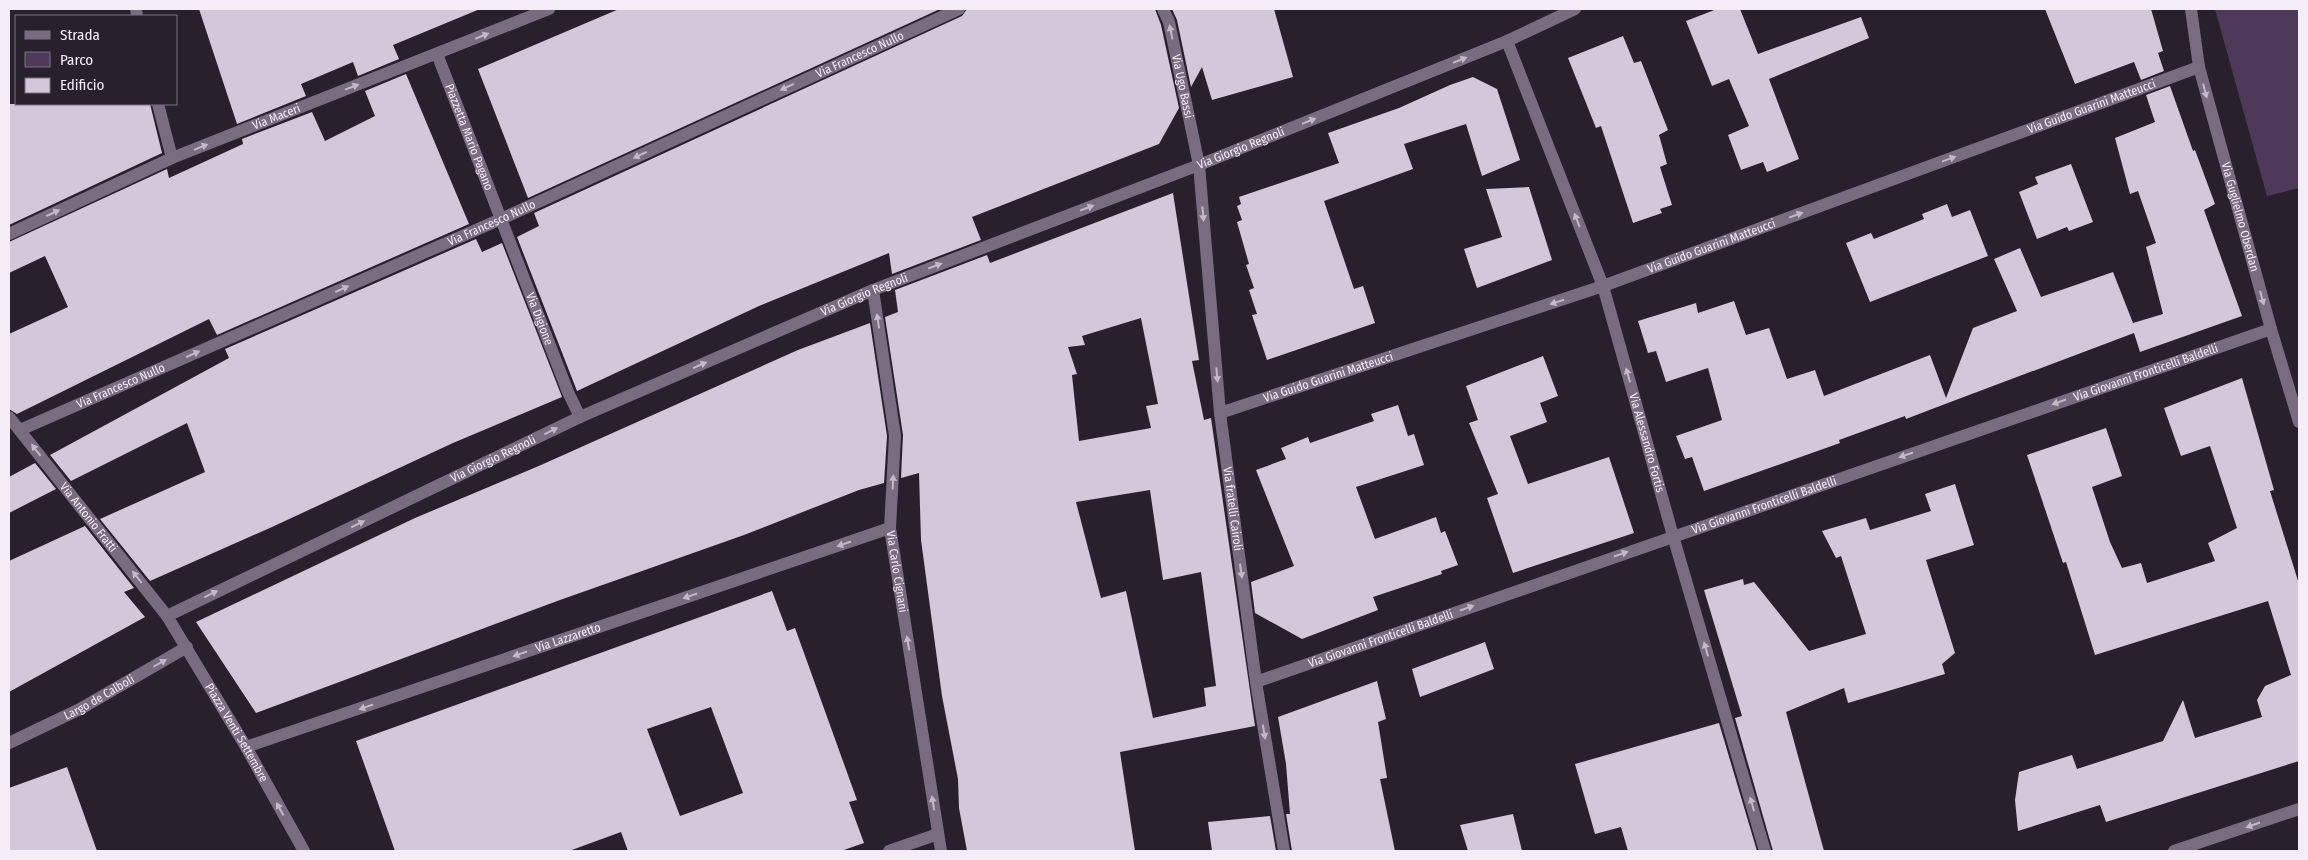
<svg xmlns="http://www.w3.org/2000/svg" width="2308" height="860" viewBox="0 0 2308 860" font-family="'Fira Sans Condensed',sans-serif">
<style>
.green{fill:#4e3a58}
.building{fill:#d3c7da;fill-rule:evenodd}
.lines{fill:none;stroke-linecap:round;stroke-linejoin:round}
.minor{stroke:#796b80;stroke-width:12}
.oneway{fill:#c3b9c7}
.labels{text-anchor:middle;stroke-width:5;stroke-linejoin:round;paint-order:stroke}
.street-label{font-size:12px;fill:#f4edf7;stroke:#29202e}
</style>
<rect width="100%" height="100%" fill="#29202e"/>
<path class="green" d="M2215,9H2299V188L2267,196Z"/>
<g class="building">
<path d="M199,9H480L393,45L399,59L358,76L353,62L301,84L306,96L237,124Z"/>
<path d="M619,9H940L528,198L478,69Z"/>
<path d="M967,9H1155L1161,25L1179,108L1159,144L972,217L981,240L892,274L889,253L759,306L577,391L517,237L539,226L534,213L962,16Z"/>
<path d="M1172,9H1274L1293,77L1212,100L1202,67L1191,87L1177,20Z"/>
<path d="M1717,9H1740L1758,54L1861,17L1869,38L1769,79L1799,159L1767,172L1763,162L1741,170L1728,135L1749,126L1729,79L1712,86L1686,21Z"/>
<path d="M2045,9H2151L2163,51L2158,53L2164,71L2141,80L2134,62L2075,84Z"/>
<path d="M1623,36L1634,63L1641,61L1668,130L1659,135L1667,164L1660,167L1672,205L1660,209L1662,213L1633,223L1601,126L1596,128L1568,58Z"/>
<path d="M406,74L469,224L217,335L209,319L17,414L9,409V334L68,307L45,256L9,273V242L167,169L169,178L243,144L242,139L312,112L325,141L375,116L365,91Z"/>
<path d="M1473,77L1497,89L1520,160L1482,176L1466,124L1404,144L1413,169L1324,201L1354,289L1363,286L1375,323L1267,360L1252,315L1257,314L1249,290L1254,288L1246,265L1249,264L1237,222L1242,220L1237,206L1241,204L1239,197L1339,163L1328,133L1399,108L1450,85Z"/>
<path d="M2170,86L2193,151L2195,150L2215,204L2204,210L2242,316L2140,352L2134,333L1932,409L1906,419L1905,416L1839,440L1840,443L1704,491L1692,457L1685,459L1676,436L1722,420L1708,368L1666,382L1656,351L1648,353L1638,321L1696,303L1698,313L1734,301L1746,335L1769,328L1787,379L1815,370L1824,396L1930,355L1946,398L1973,328L2017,311L1994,259L2020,248L2041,297L2113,272L2133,323L2163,314L2146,247L2156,243L2138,191L2130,194L2115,138L2155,122L2146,95Z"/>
<path d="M9,104H150L162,153L9,225Z"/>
<path d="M2071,164L2093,222L2069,231L2067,227L2037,239L2019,192L2038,184L2035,177Z"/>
<path d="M1529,187L1552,260L1477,288L1464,249L1502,237L1486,189Z"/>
<path d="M1173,193L1199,360L1192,361L1204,420L1211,418L1255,726L1120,752L1135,851H967L959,808L958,779L942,696L921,540L919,473L901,478L903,435L885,317L898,312L895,290L987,255L990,263ZM1141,318L1158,404L1146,406L1151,428L1079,441L1072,375L1077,374L1068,347L1085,345L1082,336ZM1150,490L1163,580L1201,572L1216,686L1204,688L1206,706L1153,718L1126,591L1101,598L1076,502Z"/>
<path d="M1947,204L1952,217L1970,210L1988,256L1870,302L1846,243L1871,233L1874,239L1924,219L1922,214Z"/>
<path d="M476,239L482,252L502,243L562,397L453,443L272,527L150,581L100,519L205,472L187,423L71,481L50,455L229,358L225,349Z"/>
<path d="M870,323L887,436L884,483L859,490L744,535L560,600L256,713L196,622L415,518L541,465L798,350Z"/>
<path d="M1543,356L1558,396L1540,403L1547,422L1510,436L1528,484L1609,457L1634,533L1513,573L1487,498L1498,494L1469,423L1478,420L1466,386Z"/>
<path d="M2242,378L2274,490L2270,491L2299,584V761L2106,822L2100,805L2018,831L2015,800L2019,772L2072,755L2077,769L2163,741L2183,700L2195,738L2262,717L2257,700L2265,686L2291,675L2268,601L2095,655L2066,562L2063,563L2027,455L2106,428L2122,476L2092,487L2110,542L2122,568L2141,563L2147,583L2215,561L2208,543L2237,528L2210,446L2181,456L2164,408Z"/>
<path d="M1398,405L1408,436L1414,434L1424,465L1356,487L1375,539L1436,517L1441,533L1445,531L1458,565L1441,571L1442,574L1373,597L1378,610L1302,639L1255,613L1251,582L1294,566L1256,470L1286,459L1281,448L1308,437L1310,443L1374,421L1371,414Z"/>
<path d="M35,463L56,489L9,513V477Z"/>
<path d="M1955,484L1974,545L1926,560L1955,653L1942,664L1945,674L1848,703L1844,688L1786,712L1824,851H1773L1735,718L1742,716L1704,590L1743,579L1744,585L1754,582L1809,651L1866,634L1841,556L1836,558L1822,531L1866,518L1870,530L1931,511L1925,494Z"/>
<path d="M85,526L134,588L124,592L145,617L9,692V561Z"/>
<path d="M772,591L787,631L795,628L857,800L849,802L864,843L841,851H628L621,832L569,851H395L356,741ZM711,707L743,793L680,816L647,729Z"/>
<path d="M1485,642L1494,669L1420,697L1412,669Z"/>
<path d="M1377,681L1386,719L1378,722L1387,778L1380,779L1395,851H1292L1286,814H1290L1286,764L1278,717Z"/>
<path d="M1719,723L1757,851H1628L1621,827L1595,834L1575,764Z"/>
<path d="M67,767L97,851H9V788Z"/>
<path d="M1513,814L1522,851H1468L1460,825Z"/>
<path d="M1270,816L1276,851H1212L1208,822Z"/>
</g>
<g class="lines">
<g class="minor">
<path d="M136,9L137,16"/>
<path id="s1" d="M1163,9L1169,22L1199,165L1220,413L1256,682L1284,851"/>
<path id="s2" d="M2191,9L2199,67L2271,329L2299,422"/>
<path id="s3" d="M1507,41L1603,286L1673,536L1765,851"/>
<path id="s4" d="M437,54L568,392L580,417"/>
<path d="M158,104L172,158"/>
<path id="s5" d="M9,234L172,158L549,9"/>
<path id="s6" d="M873,290L895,436L890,528L941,851"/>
<path id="s7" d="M1220,413L1603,286L2199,67"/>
<path id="s8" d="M9,417L167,616L246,747L304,851"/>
<path id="s9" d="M20,430L501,219L959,9"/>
<path id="s10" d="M167,616L580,417L873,290L1199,165L1507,41L1575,9"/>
<path id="s11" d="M1256,682L2271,329"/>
<path id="s12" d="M9,743L80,709L187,647"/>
<path id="s13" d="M246,747L890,528"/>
<path d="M889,851L938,834"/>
<path d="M2174,851L2299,809"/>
</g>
</g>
<defs><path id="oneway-solid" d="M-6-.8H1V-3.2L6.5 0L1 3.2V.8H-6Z" transform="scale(1.25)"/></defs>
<g class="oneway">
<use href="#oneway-solid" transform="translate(1171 32) rotate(-102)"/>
<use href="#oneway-solid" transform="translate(482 36) rotate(-22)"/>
<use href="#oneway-solid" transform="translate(1460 60) rotate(-22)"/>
<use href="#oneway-solid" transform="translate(352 87) rotate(-21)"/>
<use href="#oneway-solid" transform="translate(787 87) rotate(155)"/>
<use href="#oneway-solid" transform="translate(2205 91) rotate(75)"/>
<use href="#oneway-solid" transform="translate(1309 121) rotate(-22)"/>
<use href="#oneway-solid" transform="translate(201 147) rotate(-22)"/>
<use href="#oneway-solid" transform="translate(640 155) rotate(155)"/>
<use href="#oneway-solid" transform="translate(1949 159) rotate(-20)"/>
<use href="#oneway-solid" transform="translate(1087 208) rotate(-21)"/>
<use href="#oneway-solid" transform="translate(53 213) rotate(-25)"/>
<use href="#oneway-solid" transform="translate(1203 214) rotate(85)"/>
<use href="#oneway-solid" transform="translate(1796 215) rotate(-20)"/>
<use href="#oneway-solid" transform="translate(1577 220) rotate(-111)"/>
<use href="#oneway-solid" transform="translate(935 266) rotate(-21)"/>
<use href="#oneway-solid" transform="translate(342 289) rotate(-24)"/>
<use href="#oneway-solid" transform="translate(2262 298) rotate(75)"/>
<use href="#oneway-solid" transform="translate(1557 302) rotate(162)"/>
<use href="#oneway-solid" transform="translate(878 321) rotate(-98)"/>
<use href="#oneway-solid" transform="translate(193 354) rotate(-24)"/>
<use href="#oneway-solid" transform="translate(700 365) rotate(-24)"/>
<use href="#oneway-solid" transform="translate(1217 375) rotate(85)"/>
<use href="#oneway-solid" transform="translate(1628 375) rotate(-106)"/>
<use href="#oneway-solid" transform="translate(2059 402) rotate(161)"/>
<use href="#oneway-solid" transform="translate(551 431) rotate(-26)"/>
<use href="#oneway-solid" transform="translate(36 450) rotate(-128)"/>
<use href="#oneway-solid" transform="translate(1906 455) rotate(161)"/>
<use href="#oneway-solid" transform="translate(893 482) rotate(-87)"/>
<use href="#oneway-solid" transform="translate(358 524) rotate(-26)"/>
<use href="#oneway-solid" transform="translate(844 544) rotate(161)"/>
<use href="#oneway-solid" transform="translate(1621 554) rotate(-19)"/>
<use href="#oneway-solid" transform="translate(1241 571) rotate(82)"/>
<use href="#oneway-solid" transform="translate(137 577) rotate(-128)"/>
<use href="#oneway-solid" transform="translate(211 594) rotate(-26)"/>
<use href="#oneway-solid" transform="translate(690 596) rotate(161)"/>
<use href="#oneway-solid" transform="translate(1467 608) rotate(-19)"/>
<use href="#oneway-solid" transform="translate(908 643) rotate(-99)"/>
<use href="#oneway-solid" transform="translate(1706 649) rotate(-106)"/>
<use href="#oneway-solid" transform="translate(520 654) rotate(161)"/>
<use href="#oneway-solid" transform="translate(160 663) rotate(-30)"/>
<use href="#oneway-solid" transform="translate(366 707) rotate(161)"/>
<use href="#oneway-solid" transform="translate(1264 732) rotate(81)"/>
<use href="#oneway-solid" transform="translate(933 803) rotate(-99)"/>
<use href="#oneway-solid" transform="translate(1752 804) rotate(-106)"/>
<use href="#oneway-solid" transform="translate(280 809) rotate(-119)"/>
<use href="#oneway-solid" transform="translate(2253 825) rotate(161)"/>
</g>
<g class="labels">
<g class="street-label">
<text dy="4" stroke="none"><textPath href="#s9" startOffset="920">Via Francesco Nullo</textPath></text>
<text dy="4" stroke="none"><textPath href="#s1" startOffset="80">Via Ugo Bassi</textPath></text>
<text dy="4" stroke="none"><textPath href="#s7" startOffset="924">Via Guido Guarini Matteucci</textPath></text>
<text dy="4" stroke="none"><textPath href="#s5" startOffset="292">Via Maceri</textPath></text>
<text dy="4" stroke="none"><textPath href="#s4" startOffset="89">Piazzetta Mario Pagano</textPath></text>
<text dy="4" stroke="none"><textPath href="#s10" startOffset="1172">Via Giorgio Regnoli</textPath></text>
<text dy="4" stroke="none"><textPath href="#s2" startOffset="214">Via Guglielmo Oberdan</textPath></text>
<text dy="4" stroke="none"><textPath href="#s9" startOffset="515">Via Francesco Nullo</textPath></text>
<text dy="4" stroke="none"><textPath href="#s7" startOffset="519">Via Guido Guarini Matteucci</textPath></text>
<text dy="4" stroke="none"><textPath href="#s10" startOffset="768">Via Giorgio Regnoli</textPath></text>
<text dy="4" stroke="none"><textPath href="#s4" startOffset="284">Via Digione</textPath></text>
<text dy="4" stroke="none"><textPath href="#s11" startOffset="942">Via Giovanni Fronticelli Baldelli</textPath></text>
<text dy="4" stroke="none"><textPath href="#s7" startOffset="114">Via Guido Guarini Matteucci</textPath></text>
<text dy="4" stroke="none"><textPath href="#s9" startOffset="110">Via Francesco Nullo</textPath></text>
<text dy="4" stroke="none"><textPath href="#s3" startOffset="426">Via Alessandro Fortis</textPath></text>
<text dy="4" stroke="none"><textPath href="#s10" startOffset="362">Via Giorgio Regnoli</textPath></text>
<text dy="4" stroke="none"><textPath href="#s11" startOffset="538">Via Giovanni Fronticelli Baldelli</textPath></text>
<text dy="4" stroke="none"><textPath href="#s1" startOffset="506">Via fratelli Cairoli</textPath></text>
<text dy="4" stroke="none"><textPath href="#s8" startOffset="128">Via Antonio Fratti</textPath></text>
<text dy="4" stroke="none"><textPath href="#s6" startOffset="284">Via Carlo Cignani</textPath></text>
<text dy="4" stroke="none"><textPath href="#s13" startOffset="340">Via Lazzaretto</textPath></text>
<text dy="4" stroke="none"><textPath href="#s11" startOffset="132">Via Giovanni Fronticelli Baldelli</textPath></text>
<text dy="4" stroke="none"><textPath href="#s12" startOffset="101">Largo de Calboli</textPath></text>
<text dy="4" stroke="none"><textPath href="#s8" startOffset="390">Piazza Venti Settembre</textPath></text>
</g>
</g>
<rect width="2308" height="860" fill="none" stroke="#f4edf7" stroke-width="20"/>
<rect x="15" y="15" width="162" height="90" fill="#29202e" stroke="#7a727e"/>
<rect x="25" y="31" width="25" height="8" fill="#796b80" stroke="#7a727e"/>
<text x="60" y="40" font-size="15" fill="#f4edf7">Strada</text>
<rect x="25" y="52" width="25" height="15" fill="#4e3a58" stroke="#7a727e"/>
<text x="60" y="65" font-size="15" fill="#f4edf7">Parco</text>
<rect x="25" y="78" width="25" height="15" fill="#d3c7da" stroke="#7a727e"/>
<text x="60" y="90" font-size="15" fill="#f4edf7">Edificio</text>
</svg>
